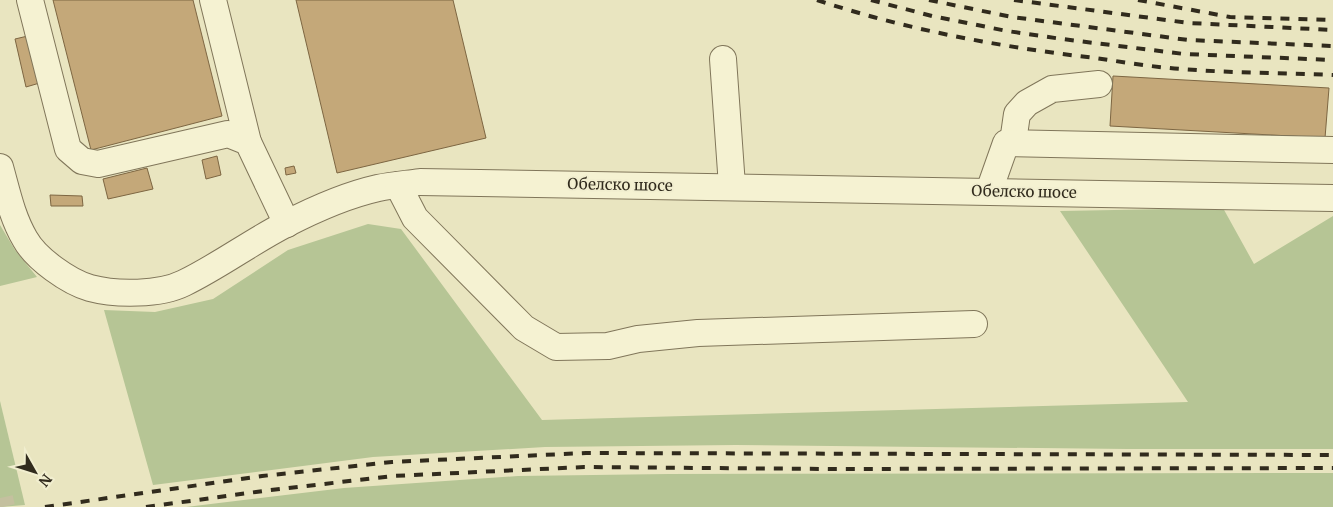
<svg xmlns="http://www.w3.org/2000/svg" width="1333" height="507" viewBox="0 0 1333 507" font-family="Merriweather,serif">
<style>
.green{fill:#b6c595}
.building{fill:#c4a879;stroke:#7d6642}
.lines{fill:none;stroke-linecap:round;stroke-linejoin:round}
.minor-tunnel{stroke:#c4c09f;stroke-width:26;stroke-dasharray:26 13;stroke-linecap:butt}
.minor-casing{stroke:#80765a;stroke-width:28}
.minor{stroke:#f5f2d2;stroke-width:26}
.rail{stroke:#312b1d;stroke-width:4;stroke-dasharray:9 9;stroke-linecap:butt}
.labels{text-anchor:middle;stroke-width:4;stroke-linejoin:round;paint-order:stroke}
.street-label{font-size:15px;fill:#312b1d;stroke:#f1eecf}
</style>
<rect width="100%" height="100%" fill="#e9e5c0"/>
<g class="green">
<path d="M1223,208L1254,264L1333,216V449H1127L736,445L545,447L373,457L153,485L104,310L155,312L213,299L288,250L368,224L401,229L542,420L1188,402L1060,211Z"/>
<path d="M0,225L15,250L37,277L0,286Z"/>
<path d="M0,401L25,505L0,507Z"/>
<path d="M1333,473V507H186L344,488L518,476L668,474Z"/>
</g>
<g class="building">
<path d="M53,0H193L222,116L91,150Z"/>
<path d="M296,0H453L486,138L337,173Z"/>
<path d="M32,35L43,82L26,87L15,39Z"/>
<path d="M1113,76L1329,88L1325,138L1110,126Z"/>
<path d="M217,156L221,175L206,179L202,160Z"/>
<path d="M294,166L296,173L286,175L285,168Z"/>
<path d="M147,168L153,189L108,199L103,179Z"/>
<path d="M50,195L82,196L83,206H51Z"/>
</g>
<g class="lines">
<path class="minor-tunnel" d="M0,498L2,507"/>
<g class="minor-casing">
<g id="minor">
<path d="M30,0L68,149L82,161L98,164L228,134L248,142L287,224"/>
<path d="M213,0L248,142"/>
<path d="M723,59L732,186"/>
<path d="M1013,142L1017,114L1027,103L1052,89L1099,84"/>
<path d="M0,167C7,192 12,217 25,239C36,259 69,282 90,288C116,295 160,295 184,283C219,266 251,242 286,224C315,209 347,195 378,188C392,185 406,184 420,182L1333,198"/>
<path d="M398,185L415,218L524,328L556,347L608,346L638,339L698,333L974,324"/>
<path d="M989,191L1006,143L1333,150"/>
</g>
</g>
<use href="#minor" class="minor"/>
<g class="rail">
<path d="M817,0C907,30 1001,47 1095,58C1123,62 1152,67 1181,69C1232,73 1283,73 1333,75"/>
<path d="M871,0L932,16L1007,31L1062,39L1184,54L1333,60"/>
<path d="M929,0L1012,17L1188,40L1333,46"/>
<path d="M1014,0L1189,23L1333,30"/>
<path d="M1138,0L1230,17L1333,20"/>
<path d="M45,507L262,476L392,462L586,453L1333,455"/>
<path d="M146,507L263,491L393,476L584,467L829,469L1333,468"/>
</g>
</g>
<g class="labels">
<g class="street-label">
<text transform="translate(620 185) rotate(1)" y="5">Обелско шосе</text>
<text transform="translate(1024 192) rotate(1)" y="5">Обелско шосе</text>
</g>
</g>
<g transform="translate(35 472) rotate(129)" stroke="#f1eecf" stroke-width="4" paint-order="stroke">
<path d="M0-4L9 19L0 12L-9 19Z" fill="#312b1d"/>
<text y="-8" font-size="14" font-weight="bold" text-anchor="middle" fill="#312b1d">N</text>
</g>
</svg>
